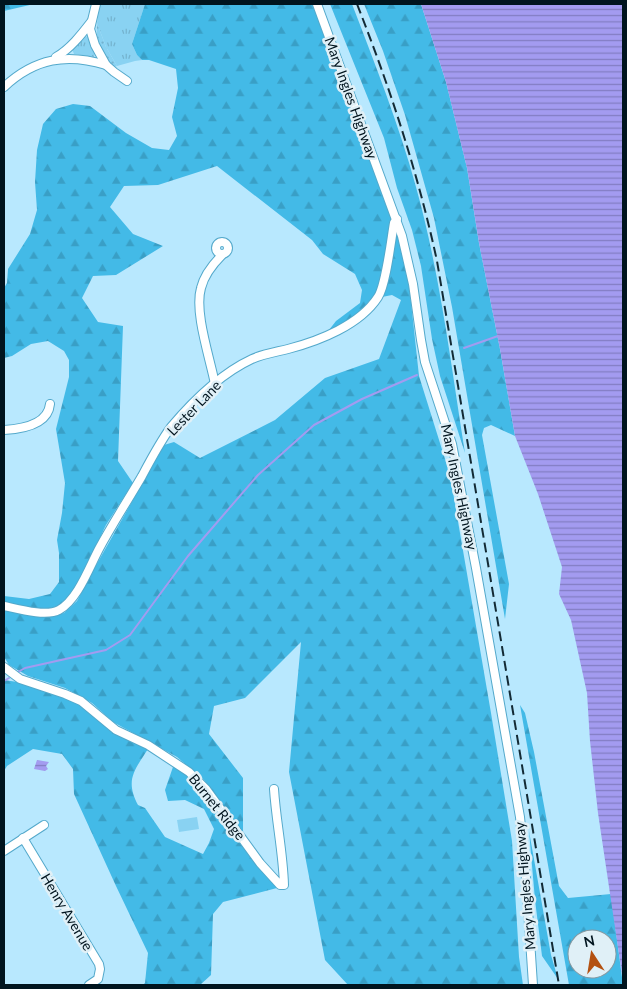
<svg xmlns="http://www.w3.org/2000/svg" width="627" height="989" viewBox="0 0 627 989" font-family="Lato,sans-serif">
<style>
.grass{fill:url(#grass-tufts)}
.forest{fill:url(#forest-firs);fill-rule:evenodd}
.park{fill:url(#park-dots)}
.pitch{fill:#89d2f2}
.water{fill:url(#water-rules)}
.lines{fill:none;stroke-linecap:round;stroke-linejoin:round}
.stream{stroke:#a39bf0;stroke-width:2}
.minor-casing{stroke:#54a9cb;stroke-width:10}
.minor{stroke:#fff;stroke-width:8}
.rail{stroke:#132a35;stroke-width:2;stroke-dasharray:10 5;stroke-linecap:butt}
.labels{text-anchor:middle;stroke-width:5;stroke-linejoin:round;paint-order:stroke}
.street-label{font-size:14px;fill:#00141e;stroke:#e0f0f7}
</style>
<defs>
<pattern id="grass-tufts" width="24" height="20" patternUnits="userSpaceOnUse" patternTransform="scale(1.25)"><rect width="24" height="20" fill="#89d2f2"/><path d="M3 7l-1-3M5 7V3M7 7l1-3M15 17l-1-3M17 17v-4M19 17l1-3" fill="none" stroke="#74b3cf"/></pattern>
<pattern id="forest-firs" width="22" height="20" patternUnits="userSpaceOnUse" patternTransform="scale(1.25)"><rect width="22" height="20" fill="#43bae7"/><path d="M5 1l3.5 6h-7zM16 11l3.5 6h-7z" fill="#399fc6"/></pattern>
<pattern id="park-dots" width="8" height="8" patternUnits="userSpaceOnUse" patternTransform="scale(1.25)"><rect width="8" height="8" fill="#89d2f2"/><path d="M2 2h.1M6 6h.1" fill="none" stroke="#74b3cf" stroke-width="1.8" stroke-linecap="round"/></pattern>
<pattern id="water-rules" width="6" height="5" patternUnits="userSpaceOnUse" patternTransform="scale(1.25)"><rect width="6" height="5" fill="#a39bf0"/><path d="M0 2.5h6" fill="none" stroke="#827dc2"/></pattern>
</defs>
<rect width="100%" height="100%" fill="#b8e8fe"/>
<g class="grass">
<path d="M100,4H145L132,44L137,55L142,60L135,61L117,66L106,47L97,23Z"/>
<path d="M84,36L90,37L95,53L94,57L74,54L72,49Z"/>
</g>
<g class="forest">
<path d="M4,4H34L4,11Z"/>
<path d="M145,4H315L393,216L378,288C371,304 346,325 329,330L336,321L360,303L362,290L355,274L323,254L312,240L217,166L158,185L124,186L110,207L133,234L163,246L116,275L93,276L82,298L98,322L123,326L118,461L133,483C124,497 115,511 106,525C94,548 81,596 57,606C41,613 19,607 4,602V596L29,599L50,594L59,582V553L57,540L62,513L65,483L56,429L69,377V360L64,351L48,341L31,344L12,356L4,358V288L7,283L8,269L30,234L37,210L35,182L37,150L43,124L56,109L73,104L90,106L126,133L152,148L169,150L177,136L172,117L178,88L176,69L149,60H142L137,55L132,44Z"/>
<path d="M330,4H352C375,64 399,125 416,187C440,273 451,365 465,453L440,376L432,339L421,266L412,230L397,188L384,138Z"/>
<path d="M364,4H421L446,82L467,168L479,243L500,349L515,436L491,425L484,428L482,435L509,584L505,619L452,307L434,218L405,115L383,51Z"/>
<path d="M395,223L404,257L410,293L419,376L450,475L491,713L512,841L519,957L523,985H348L325,960L289,772L301,642L245,698L214,706L209,734L243,778V835L204,780L177,757L113,722L92,703L65,688L28,676L9,665L4,657V610L49,616L64,613L77,601L90,576L164,445L174,442L200,458L275,420L325,378L379,359L401,300L392,295L382,297Z"/>
<path d="M4,680L24,683L77,701L148,749C134,771 125,780 138,805L145,808L165,837L203,854L209,843L214,829L204,809L185,800L168,801L165,790L174,764L184,771L198,785L276,884L277,888L223,902L213,914L211,975L200,985H143L145,983L148,953L116,886L74,794L73,769L62,754L33,749L7,766L4,771Z"/>
<path d="M520,705L525,713L534,752L559,886L568,898L611,894L623,985H569ZM577,939H607V969H577Z"/>
<path d="M529,831L551,955L558,979L542,956L535,900Z"/>
</g>
<path class="park" d="M97,23L106,47L117,66L114,67C102,55 95,41 97,23Z"/>
<path class="pitch" d="M197,817L199,829L179,832L177,820Z"/>
<g class="water">
<path d="M421,4H623V981L598,813L590,741L587,693L571,620L559,594L562,567L538,494L515,436L500,349L479,243L467,168L446,82Z"/>
<path d="M37,760L49,762L46,766L48,769L45,771L34,769Z"/>
</g>
<g class="lines">
<g class="stream">
<path d="M464,348L498,336"/>
<path d="M18,672L25,668L106,650L130,635L188,556L258,475L314,425L362,399L417,375"/>
<path d="M4,681L9,678"/>
</g>
<g class="minor-casing">
<g id="minor">
<path d="M96,4L90,29L95,45L106,65L114,72L127,81"/>
<path d="M317,4L402,236L413,284L421,340L425,362L452,444L476,568L520,817L526,879L533,985"/>
<path d="M56,57C70,49 81,35 91,22"/>
<path d="M4,87C35,58 67,53 106,65"/>
<circle cx="222" cy="248" r="6"/>
<path d="M215,384C210,358 194,312 201,288C204,276 214,263 222,255"/>
<path d="M4,430C21,429 48,425 50,404"/>
<path d="M4,606C18,609 46,617 59,610C78,600 90,565 100,547C113,523 128,500 142,476C151,459 160,442 171,427C192,402 222,373 252,359C263,354 276,352 288,349C319,341 360,325 378,297C386,285 391,240 394,223L397,219"/>
<path d="M4,667L20,679L65,694L81,701L116,730L148,745L189,772L206,789L260,863L280,885H284C283,852 276,821 274,789"/>
<path d="M23,838L99,964L100,969L98,979L89,985"/>
<path d="M4,851L44,825"/>
</g>
</g>
<use href="#minor" class="minor"/>
<path class="rail" d="M357,4C390,88 418,173 437,261L559,985"/>
</g>
<g class="labels">
<g class="street-label">
<text transform="translate(351 98) rotate(70)" y="5">Mary Ingles Highway</text>
<text transform="translate(194 408) rotate(-46)" y="5">Lester Lane</text>
<text transform="translate(459 487) rotate(78)" y="5">Mary Ingles Highway</text>
<text transform="translate(217 807) rotate(51)" y="5">Burnet Ridge</text>
<text transform="translate(525 886) rotate(-95)" y="5">Mary Ingles Highway</text>
<text transform="translate(67 912) rotate(59)" y="5">Henry Avenue</text>
</g>
</g>
<rect width="627" height="989" fill="none" stroke="#00141e" stroke-width="10"/>
<g transform="translate(592 954) rotate(348)"><circle r="24" fill="#e0f0f7" stroke="#8698a0"/>
<path d="M0-4L9 19L0 12L-9 19Z" fill="#b35111"/>
<text y="-8" font-size="14" font-weight="bold" text-anchor="middle" fill="#00141e">N</text>
</g>
</svg>
